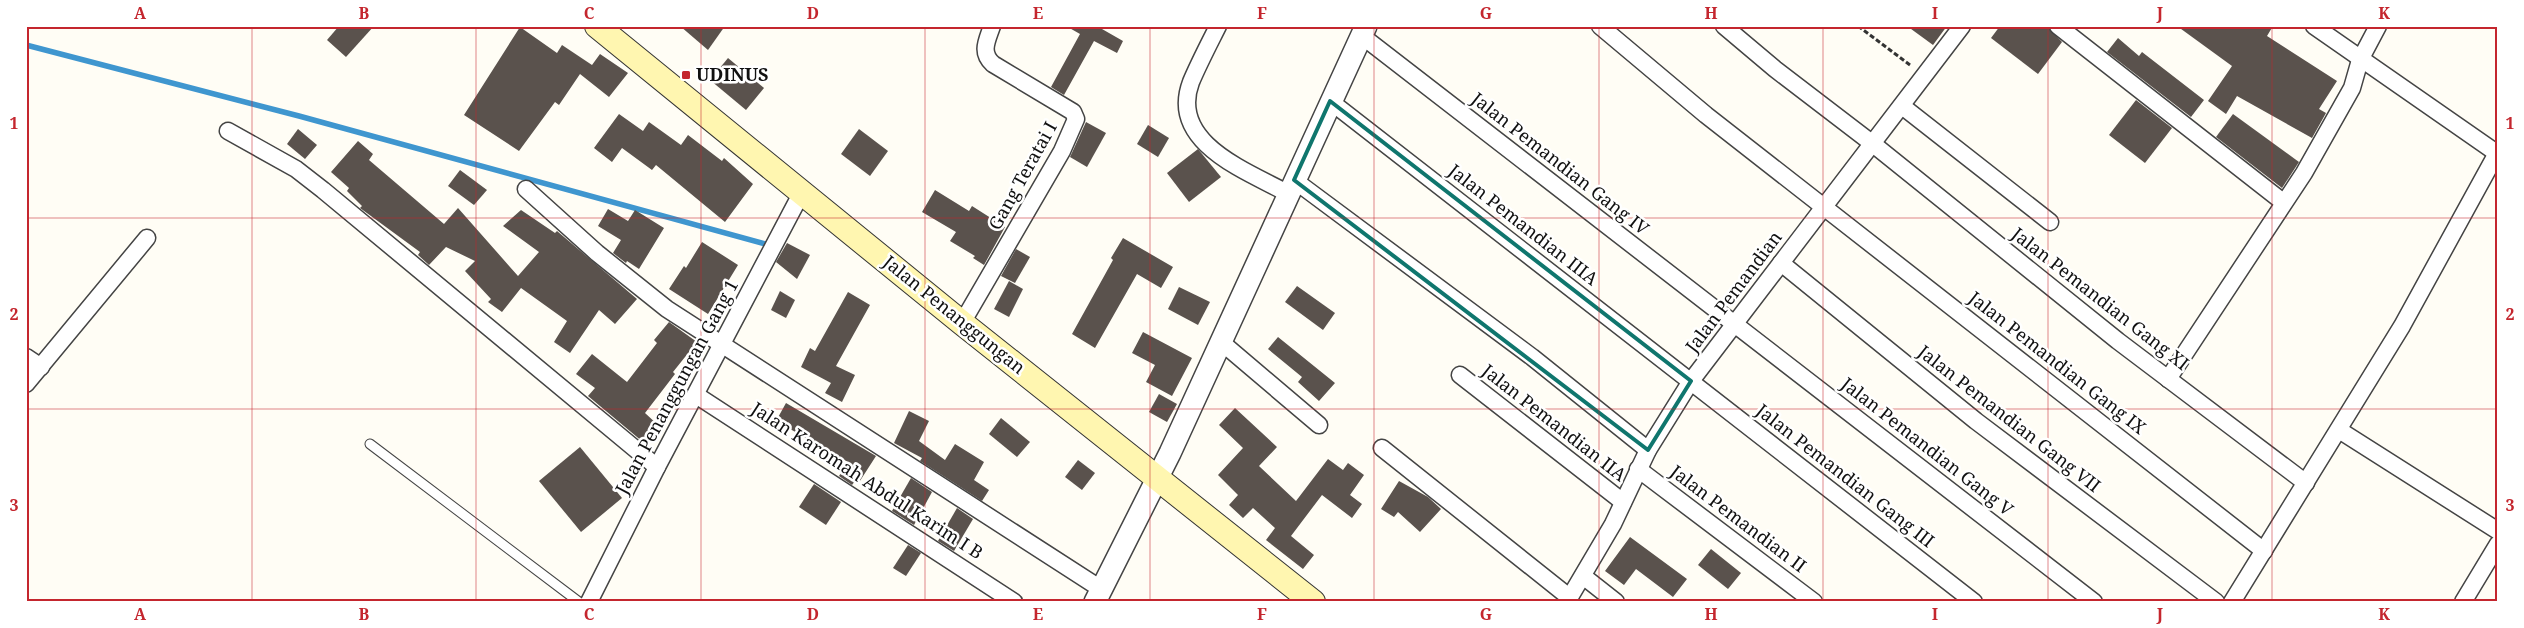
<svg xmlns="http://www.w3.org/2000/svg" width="2524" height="628" viewBox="0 0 2524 628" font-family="'Noto Serif',serif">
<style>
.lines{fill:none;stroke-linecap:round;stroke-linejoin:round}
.stream{stroke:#3f96cf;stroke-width:5.5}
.building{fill:#5a524d}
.service-casing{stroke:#444;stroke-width:11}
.minor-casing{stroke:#444;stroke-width:19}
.tertiary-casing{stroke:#444;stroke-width:24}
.secondary-casing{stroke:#333;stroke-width:26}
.path{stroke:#333;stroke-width:3;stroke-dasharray:5 2.5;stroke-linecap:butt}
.service{stroke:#fff;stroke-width:9}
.minor{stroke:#fff;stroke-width:16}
.tertiary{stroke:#fff;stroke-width:21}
.secondary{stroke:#fff6b0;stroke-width:24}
.marked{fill:none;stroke:#0f766e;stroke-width:4;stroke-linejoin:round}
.grid{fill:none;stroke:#c4262e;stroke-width:1;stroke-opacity:0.55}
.poi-dot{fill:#c4262e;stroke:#fff;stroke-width:2}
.labels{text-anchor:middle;stroke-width:5;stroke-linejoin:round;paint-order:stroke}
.poi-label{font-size:18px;font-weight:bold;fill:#111;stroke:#fff;text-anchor:start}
.street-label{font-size:18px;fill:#111;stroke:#fff}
.neatline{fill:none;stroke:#c4262e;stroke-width:2}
.grid-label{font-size:16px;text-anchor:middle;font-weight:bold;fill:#c4262e}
</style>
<rect width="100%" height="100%" fill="#fffdf5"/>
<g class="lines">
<path class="stream" d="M26,45L299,116L769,245"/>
</g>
<g class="building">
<path d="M339,26H374L346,57L327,40Z"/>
<path d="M680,26H725L708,50Z"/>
<path d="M1066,26H1103L1102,29L1123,41L1117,53L1094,41L1064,95L1051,87L1080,34Z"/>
<path d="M1907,26H1947L1933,45Z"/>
<path d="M2000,26H2047L2062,42L2038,74L1991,38Z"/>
<path d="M2177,26H2273L2267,36L2337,81L2319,109L2326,113L2312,138L2237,96L2226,114L2208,101L2232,66Z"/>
<path d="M520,27L557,53L562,45L592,65L600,54L628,73L609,97L580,74L559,105L555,102L519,151L464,115Z"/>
<path d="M2118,38L2139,56L2142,52L2204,100L2191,117L2107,52Z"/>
<path d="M728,58L764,88L746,110L710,80Z"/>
<path d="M2136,100L2172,128L2145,163L2109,135Z"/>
<path d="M619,114L643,131L649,122L681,145L688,135L722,161L724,158L753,184L725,222L656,165L652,170L622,148L612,162L594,148Z"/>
<path d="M2233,114L2299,162L2282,188L2216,137Z"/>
<path d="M1086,122L1106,133L1087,167L1070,157Z"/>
<path d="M1148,125L1169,138L1158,157L1137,144Z"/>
<path d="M298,129L317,145L305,159L287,144Z"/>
<path d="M859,129L888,151L870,176L841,154Z"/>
<path d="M358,141L373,154L369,160L444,224L458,208L518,276L539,252L503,226L521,210L555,233L557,231L637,299L615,324L599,310L570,353L554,342L567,321L521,288L502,312L488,302L491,299L465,271L475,261L446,247L429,265L418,255L420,252L360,208L362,206L347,191L349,188L331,172Z"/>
<path d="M1198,149L1221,177L1189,202L1167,173Z"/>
<path d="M460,170L487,190L474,205L448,186Z"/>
<path d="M935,190L969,211L972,206L1005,227L984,265L973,258L975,256L950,241L956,232L922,212Z"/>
<path d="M608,209L628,221L635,210L664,228L639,269L627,261L626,263L613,253L621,240L598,226Z"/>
<path d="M1123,238L1173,267L1161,288L1137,274L1095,348L1072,334L1113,260L1111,258Z"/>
<path d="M702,242L738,265L708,314L669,289L684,266L686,268Z"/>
<path d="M787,243L810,255L797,279L776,262Z"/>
<path d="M1016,249L1030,257L1015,283L1001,276Z"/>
<path d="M1009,281L1023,289L1009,317L994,309Z"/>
<path d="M1297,286L1335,313L1323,330L1285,302Z"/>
<path d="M1179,287L1210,302L1198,325L1168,309Z"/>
<path d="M780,291L795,300L786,318L771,310Z"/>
<path d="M848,292L870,305L836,366L855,375L842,402L825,393L831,383L801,367L810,348L815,351Z"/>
<path d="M669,322L697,342L673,372L675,374L645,413L658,425L643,442L588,396L595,388L576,374L592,354L627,382L657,343L654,340Z"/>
<path d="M1143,332L1192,358L1172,396L1146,382L1155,365L1132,353Z"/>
<path d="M1278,337L1335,383L1319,401L1298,382L1302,377L1268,349Z"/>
<path d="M1159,394L1177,404L1167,422L1149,412Z"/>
<path d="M786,403L876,456L858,484L855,481L852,485L839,476L848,462L776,421Z"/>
<path d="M1235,408L1277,447L1259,466L1296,501L1328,459L1343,470L1348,463L1364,475L1350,495L1362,504L1352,518L1322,495L1291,536L1314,555L1303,569L1266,540L1275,528L1253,508L1243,518L1229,505L1238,495L1218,475L1243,448L1219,425Z"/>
<path d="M909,411L929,421L919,441L945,460L955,444L984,462L974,480L989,490L982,501L920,461L922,458L894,443Z"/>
<path d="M1001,418L1030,442L1017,457L989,434Z"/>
<path d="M580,447L622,498L581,532L539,481Z"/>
<path d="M1078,460L1095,473L1082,490L1065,477Z"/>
<path d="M911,478L932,492L914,525L892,511Z"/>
<path d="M1399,481L1428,497L1441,509L1420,532L1398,512L1394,517L1381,509Z"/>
<path d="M814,484L841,502L826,525L799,507Z"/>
<path d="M957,508L973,519L954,551L938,541Z"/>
<path d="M1630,537L1687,579L1673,597L1636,569L1624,585L1605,571Z"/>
<path d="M908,545L921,553L906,576L893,568Z"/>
<path d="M1711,549L1741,573L1728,589L1698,565Z"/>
</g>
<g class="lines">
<g class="service-casing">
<path id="service" d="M370,444L579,602"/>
</g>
<g class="minor-casing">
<g id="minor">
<path d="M1218,26C1209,44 1199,63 1191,82C1168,143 1247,171 1289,194"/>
<path d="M1600,26L1706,115L2264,551"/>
<path d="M1724,26L1775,69L1873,144L2118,341L2306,483"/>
<path d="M2058,26L2283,202"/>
<path d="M2314,26L2498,154"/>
<path d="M1362,36L2094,602"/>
<path d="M1330,101L1974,602"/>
<path d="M1902,106L2050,222"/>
<path d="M228,131L296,169L323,190L657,467"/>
<path d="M1294,180L1532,357L1648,450"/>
<path d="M526,189L597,253L667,309L1101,589"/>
<path d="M1781,263L1976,421L2216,602"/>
<path d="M962,323L1062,151L1076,119L1073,112L993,64C980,52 987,41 992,26"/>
<path d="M1220,341L1319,425"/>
<path d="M26,357L41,367"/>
<path d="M1460,375L1623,502"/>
<path d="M2168,379L2304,173L2352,88L2360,60L2378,26"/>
<path d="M26,384L147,238"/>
<path d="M696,395L1014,602"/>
<path d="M2339,430L2498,531"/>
<path d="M1382,448L1569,597"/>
<path d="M1638,469L1814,602"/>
<path d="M1583,576L1616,602"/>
<path d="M589,602L657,467L802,192"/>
<path d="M1567,602L1613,524L1648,450L1691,381L1962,26"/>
<path d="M2232,602L2402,326L2497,153"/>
<path d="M2463,602L2498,544"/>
</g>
</g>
<g class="tertiary-casing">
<path id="tertiary" d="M1095,602L1170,453L1366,26"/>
</g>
<g class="secondary-casing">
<path id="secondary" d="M597,26L962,323L1313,602"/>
</g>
<path class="path" d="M1858,26L1910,65"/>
<use href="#service" class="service"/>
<use href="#minor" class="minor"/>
<use href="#tertiary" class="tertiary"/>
<use href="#secondary" class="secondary"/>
</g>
<path class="marked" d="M1330,101L1691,381L1648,450L1294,180Z"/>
<path class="grid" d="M252,26V602M476,26V602M701,26V602M925,26V602M1150,26V602M1374,26V602M1599,26V602M1823,26V602M2048,26V602M2272,26V602M26,218H2498M26,409H2498"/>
<rect class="poi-dot" x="681" y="70" width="10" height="10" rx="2.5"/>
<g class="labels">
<g class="poi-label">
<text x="696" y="81">UDINUS</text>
</g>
<g class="street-label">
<text transform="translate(1560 164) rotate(38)" y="6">Jalan Pemandian Gang IV</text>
<text transform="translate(1023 176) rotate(-61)" y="6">Gang Teratai I</text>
<text transform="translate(1523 225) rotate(38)" y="6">Jalan Pemandian IIIA</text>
<text transform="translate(1734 292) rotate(-53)" y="6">Jalan Pemandian</text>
<text transform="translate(2100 299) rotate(38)" y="6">Jalan Pemandian Gang XI</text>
<text transform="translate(954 315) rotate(39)" y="6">Jalan Penanggungan</text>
<text transform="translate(2057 363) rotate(38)" y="6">Jalan Pemandian Gang IX</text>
<text transform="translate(677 387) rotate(-62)" y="6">Jalan Penanggungan Gang 1</text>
<text transform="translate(2009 419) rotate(38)" y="6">Jalan Pemandian Gang VII</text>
<text transform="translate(1554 423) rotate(38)" y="6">Jalan Pemandian IIA</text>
<text transform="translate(1927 447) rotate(38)" y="6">Jalan Pemandian Gang V</text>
<text transform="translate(1845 476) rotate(38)" y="6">Jalan Pemandian Gang III</text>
<text transform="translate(867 481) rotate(33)" y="6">Jalan Karomah Abdul Karim I B</text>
<text transform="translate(1738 519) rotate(37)" y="6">Jalan Pemandian II</text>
</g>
</g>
<rect width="2524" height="628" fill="none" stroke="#ffffff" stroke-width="55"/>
<rect x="28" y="28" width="2468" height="572" class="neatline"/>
<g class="grid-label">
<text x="140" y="19">A</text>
<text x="364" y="19">B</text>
<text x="589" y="19">C</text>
<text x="813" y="19">D</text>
<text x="1038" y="19">E</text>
<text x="1262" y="19">F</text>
<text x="1486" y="19">G</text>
<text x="1711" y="19">H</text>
<text x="1935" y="19">I</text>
<text x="2160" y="19">J</text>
<text x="2384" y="19">K</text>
<text x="14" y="129">1</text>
<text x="2510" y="129">1</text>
<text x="14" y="320">2</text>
<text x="2510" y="320">2</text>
<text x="14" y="511">3</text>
<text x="2510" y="511">3</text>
<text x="140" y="620">A</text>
<text x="364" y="620">B</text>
<text x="589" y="620">C</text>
<text x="813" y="620">D</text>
<text x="1038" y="620">E</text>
<text x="1262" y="620">F</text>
<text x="1486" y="620">G</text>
<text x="1711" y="620">H</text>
<text x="1935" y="620">I</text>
<text x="2160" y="620">J</text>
<text x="2384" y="620">K</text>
</g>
</svg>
